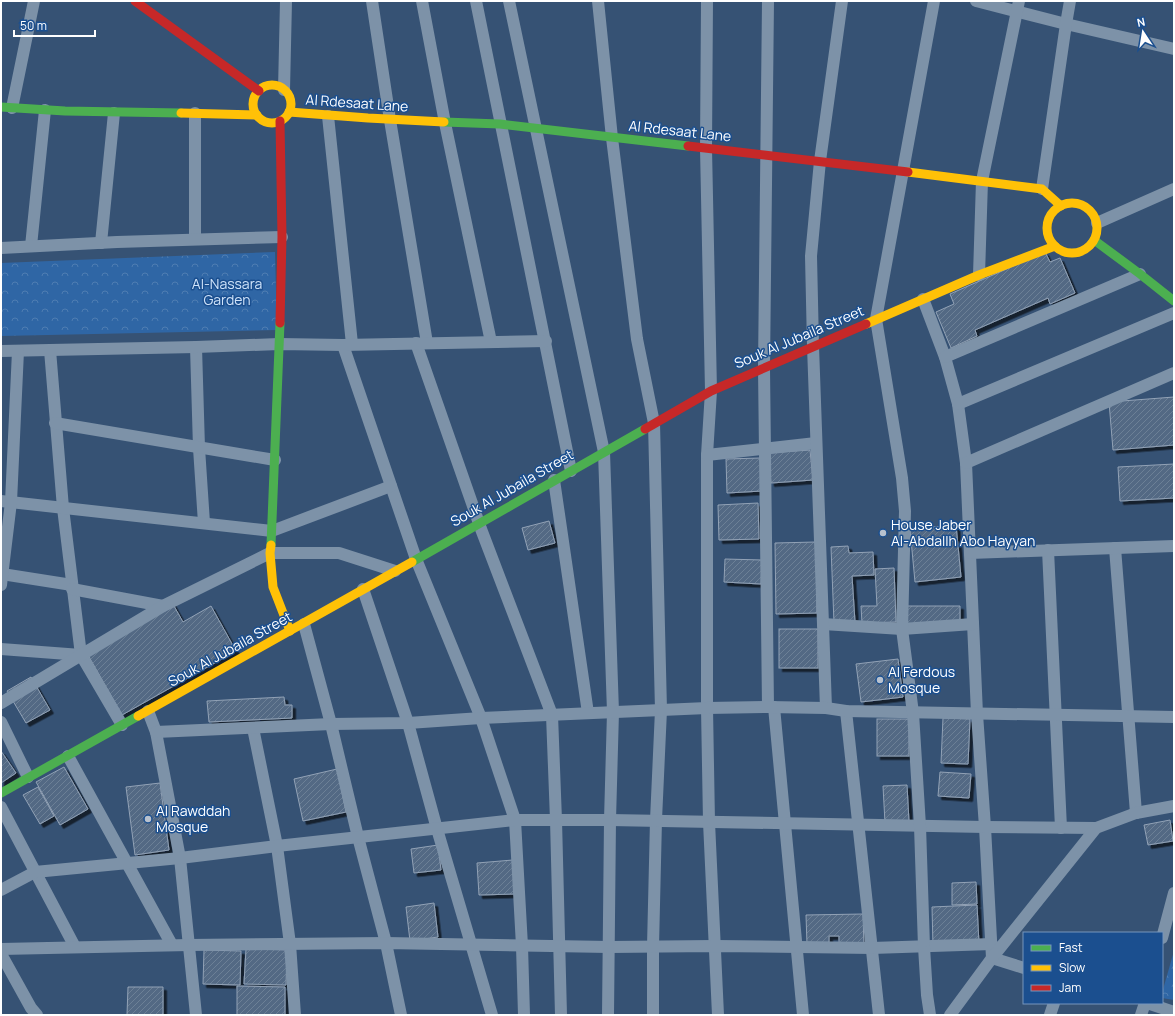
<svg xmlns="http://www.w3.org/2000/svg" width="1175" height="1016" viewBox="0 0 1175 1016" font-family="Manrope,sans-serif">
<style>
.forest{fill:url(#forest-crowns)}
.building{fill:url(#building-hatch);stroke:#92a2b6;filter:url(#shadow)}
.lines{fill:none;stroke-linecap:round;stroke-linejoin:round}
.street{stroke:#7d92a8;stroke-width:12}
.fast{stroke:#4caf50;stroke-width:9}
.slow{stroke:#ffc107;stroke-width:9}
.jam{stroke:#c62828;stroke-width:9}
.poi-dot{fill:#b9c2ce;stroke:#1b4f8f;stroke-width:1.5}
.labels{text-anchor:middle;stroke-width:3;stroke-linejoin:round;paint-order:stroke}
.street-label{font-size:14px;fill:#fff;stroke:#1b4f8f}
.park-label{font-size:14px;fill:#cfe3fa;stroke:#1b4f8f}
.poi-label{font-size:14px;fill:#fff;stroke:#1b4f8f;text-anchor:start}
</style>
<defs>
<pattern id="forest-crowns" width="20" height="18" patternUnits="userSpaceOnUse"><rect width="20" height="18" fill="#2f66a5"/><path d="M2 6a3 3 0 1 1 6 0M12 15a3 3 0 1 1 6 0" fill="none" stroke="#4e7db2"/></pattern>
<pattern id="building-hatch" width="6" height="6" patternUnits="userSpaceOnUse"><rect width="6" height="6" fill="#526984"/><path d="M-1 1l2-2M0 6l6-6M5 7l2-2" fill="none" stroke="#6c8096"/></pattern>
<filter id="shadow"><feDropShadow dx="3.5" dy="3.5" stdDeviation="0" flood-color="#0009"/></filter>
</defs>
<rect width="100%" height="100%" fill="#365274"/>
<g class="forest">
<path d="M275,252L277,330L1,336V263Z"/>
<path d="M1174,951V1000L1162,998V993Z"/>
</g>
<g class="building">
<path d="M1045,252L1050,262L1060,258L1075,293L1050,304L1048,298L975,330L977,336L951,348L936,312L954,304L950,294Z"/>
<path d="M1174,397V445L1113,450L1109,402Z"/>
<path d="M810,450L813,480L771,483L768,453Z"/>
<path d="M760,458L762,491L727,493L726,459Z"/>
<path d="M1174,464V498L1120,501L1118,467Z"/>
<path d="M758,503L759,539L719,540L718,505Z"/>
<path d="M549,521L555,543L528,550L522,528Z"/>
<path d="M956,525L961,577L915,582L910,529Z"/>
<path d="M816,542L817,613L776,614L775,543Z"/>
<path d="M848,546L849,553L873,552L874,575L852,576L855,622L834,623L831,547Z"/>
<path d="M725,559L762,560L761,584L724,582Z"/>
<path d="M894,568L896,622L862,623L861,606H877L875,569Z"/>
<path d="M170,599L183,622L211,606L236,651L122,715L84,648Z"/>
<path d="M906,606H960V623L906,624Z"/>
<rect x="779" y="629" width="39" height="39"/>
<path d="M898,659L903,697L861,702L856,664Z"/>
<path d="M31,677L50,710L26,723L7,691Z"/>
<path d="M284,697L285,705H292V718L209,722L207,701Z"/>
<path d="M943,718L970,719L968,764L941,763Z"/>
<rect x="877" y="719" width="32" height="37"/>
<path d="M1,751L16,773L1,783Z"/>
<path d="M64,767L88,809L60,825L36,782Z"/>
<path d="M337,769L346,812L303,821L294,779Z"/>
<path d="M940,772L971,774L969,798L938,796Z"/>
<path d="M160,783L169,850L135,855L126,787Z"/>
<path d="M907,785L909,822L885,823L883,786Z"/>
<path d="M38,787L54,816L40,824L23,795Z"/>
<path d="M1170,820L1173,841L1148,845L1144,825Z"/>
<path d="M438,845L441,870L414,873L411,849Z"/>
<path d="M513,860L515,894L479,895L477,863Z"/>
<path d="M976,882L977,904L952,905V883Z"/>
<path d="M434,903L438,937L410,941L406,907Z"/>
<path d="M977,905L979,944L933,946L932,907Z"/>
<path d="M863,914L864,947H839V936H829V944H807L806,915Z"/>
<path d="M246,949L287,950L286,985L244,984Z"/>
<path d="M204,950L241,951L240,985L203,984Z"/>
<path d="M237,986L285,987V1015H237Z"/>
<path d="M128,987H163V1015H127Z"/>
</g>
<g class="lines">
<g class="street">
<path d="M372,1L390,120L427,343"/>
<path d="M422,1L445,123L491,342"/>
<path d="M476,1C507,158 540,314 571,471"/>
<path d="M509,1L604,452L613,712L610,820L608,1015"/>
<path d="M598,1L612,138L637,339L654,423L661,710L656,820L653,947V1015"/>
<path d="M707,1L706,148L711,391L707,455V708L709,822L718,1015"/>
<path d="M976,1L1066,24L1174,49"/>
<path d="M284,90L286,1"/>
<path d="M12,108L34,1"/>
<path d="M195,113V239"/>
<path d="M328,116L352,344"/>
<path d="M1042,189L1066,24L1070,1"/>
<path d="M1097,223L1174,189"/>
<path d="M101,243L114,113"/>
<path d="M31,246L45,110"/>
<path d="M1,248L117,242L282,237"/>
<path d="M979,275L982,181L1019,1"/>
<path d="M923,299L945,357L958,404L966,463L977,714L985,827L992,958L1024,968"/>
<path d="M416,343L481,529L552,715L556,820L561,1015"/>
<path d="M343,345L416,559L481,718L515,820L522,946L524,1015"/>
<path d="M196,347L199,448L204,523"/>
<path d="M50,350L63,508L81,655L122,725"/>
<path d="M1,351L196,347L279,344L343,345L546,341"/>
<path d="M945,357L1140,274"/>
<path d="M958,404L1174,313"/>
<path d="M55,423L275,460"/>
<path d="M707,455L816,443"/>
<path d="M966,463L1174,373"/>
<path d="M554,480L588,713"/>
<path d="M1,501L272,531L391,486"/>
<path d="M1115,548L1136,813"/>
<path d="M1048,550L1061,828"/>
<path d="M970,553L1174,546"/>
<path d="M2,574L72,585"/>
<path d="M1,585L11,502L18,351"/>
<path d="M72,589L163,606"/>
<path d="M363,589L408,723L437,829L492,1015"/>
<path d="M304,624L331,724L358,837L386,943L401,1015"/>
<path d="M823,624L902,629L973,624"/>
<path d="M1,649L81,655"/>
<path d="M1,703L163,606L270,553H339L395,571"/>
<path d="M768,707L764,368L768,1"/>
<path d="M774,707L803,1015"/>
<path d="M826,708L813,346L811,256L820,161L842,1"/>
<path d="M148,711L156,732L180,858L196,1015"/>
<path d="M846,711L879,1015"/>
<path d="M1,722L28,777"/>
<path d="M253,728L277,846L290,944L295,1015"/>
<path d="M156,732L331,724L408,723L481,718L707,708L768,707L826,708L846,711L1174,717"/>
<path d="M68,756L172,945"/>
<path d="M1,807L75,947"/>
<path d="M1,890L35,872L180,858L277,846L515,820H610L985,827L1096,828"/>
<path d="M1162,938L1174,893"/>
<path d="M1,949L189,945L386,943L609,947L715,946L872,948L992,944"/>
<path d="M1,954L31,1008L37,1015"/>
<path d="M1147,1003L1174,1012"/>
<path d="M930,1015L927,995L924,947L920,826L913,713L902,629L905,511L902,478L876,319L934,1"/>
<path d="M950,1015L992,958L1096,828L1136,813L1174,806"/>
<path d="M1050,1015L1054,1003"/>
<path d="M1141,1015L1145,1003"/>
</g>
<g class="fast">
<path d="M1,107L65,111L181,113"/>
<path d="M444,122L500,124L688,146"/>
<path d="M1094,240L1140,274L1174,301"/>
<path d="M271,545L280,323"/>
<path d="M412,562L645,429"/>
<path d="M1,793L138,716"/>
</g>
<g class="slow">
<circle cx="272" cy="104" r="19"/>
<path d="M289,112L368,118L444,122"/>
<path d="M181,113L257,115"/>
<path d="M908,172L1042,189L1061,206"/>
<circle cx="1072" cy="228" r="25"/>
<path d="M866,324L979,275L1055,246"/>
<path d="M271,545L270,553L273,587L290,631"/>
<path d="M138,716L412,562"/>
</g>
<g class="jam">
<path d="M135,1L259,91"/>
<path d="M688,146L908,172"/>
<path d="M280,323L282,237L280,121"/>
<path d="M645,429L711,391L866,324"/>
</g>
</g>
<g class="poi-dot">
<circle cx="883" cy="533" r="4"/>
<circle cx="880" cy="680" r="4"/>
<circle cx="148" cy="819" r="4"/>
</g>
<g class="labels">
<g class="street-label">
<text transform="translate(357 103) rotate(4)" y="5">Al Rdesaat Lane</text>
<text transform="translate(680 131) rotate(6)" y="5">Al Rdesaat Lane</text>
<text transform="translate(799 337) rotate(-23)" y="5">Souk Al Jubaila Street</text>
<text transform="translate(512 488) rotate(-30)" y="5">Souk Al Jubaila Street</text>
<text transform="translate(230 649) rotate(-29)" y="5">Souk Al Jubaila Street</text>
</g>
<g class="park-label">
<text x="227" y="289">Al-Nassara<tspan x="227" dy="16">Garden</tspan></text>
</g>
<g class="poi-label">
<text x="891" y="530">House Jaber<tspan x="891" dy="16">Al-Abdallh Abo Hayyan</tspan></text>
<text x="888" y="677">Al Ferdous<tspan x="888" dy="16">Mosque</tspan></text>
<text x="156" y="816">Al Rawddah<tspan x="156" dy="16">Mosque</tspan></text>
</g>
</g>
<rect width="1175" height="1016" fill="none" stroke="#ffffff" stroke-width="4"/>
<rect x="1023" y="932" width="140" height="72" fill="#1b4f8f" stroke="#7695bc"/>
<rect x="1031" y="945" width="20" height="6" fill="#4caf50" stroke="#7695bc"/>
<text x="1059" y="952" font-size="12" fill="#ffffff">Fast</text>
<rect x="1031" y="965" width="20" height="6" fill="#ffc107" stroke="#7695bc"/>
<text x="1059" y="972" font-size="12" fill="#ffffff">Slow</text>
<rect x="1031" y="985" width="20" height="6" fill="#c62828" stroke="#7695bc"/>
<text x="1059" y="992" font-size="12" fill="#ffffff">Jam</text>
<g transform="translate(1143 32) rotate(348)" stroke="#1b4f8f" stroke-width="3" paint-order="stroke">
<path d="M0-3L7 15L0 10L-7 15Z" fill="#ffffff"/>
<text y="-6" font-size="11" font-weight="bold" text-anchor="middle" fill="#ffffff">N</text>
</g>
<path d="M14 30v6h81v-6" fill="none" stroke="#ffffff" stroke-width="2"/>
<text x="20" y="30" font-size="12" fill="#ffffff" stroke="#1b4f8f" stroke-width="3" paint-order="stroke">50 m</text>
</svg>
